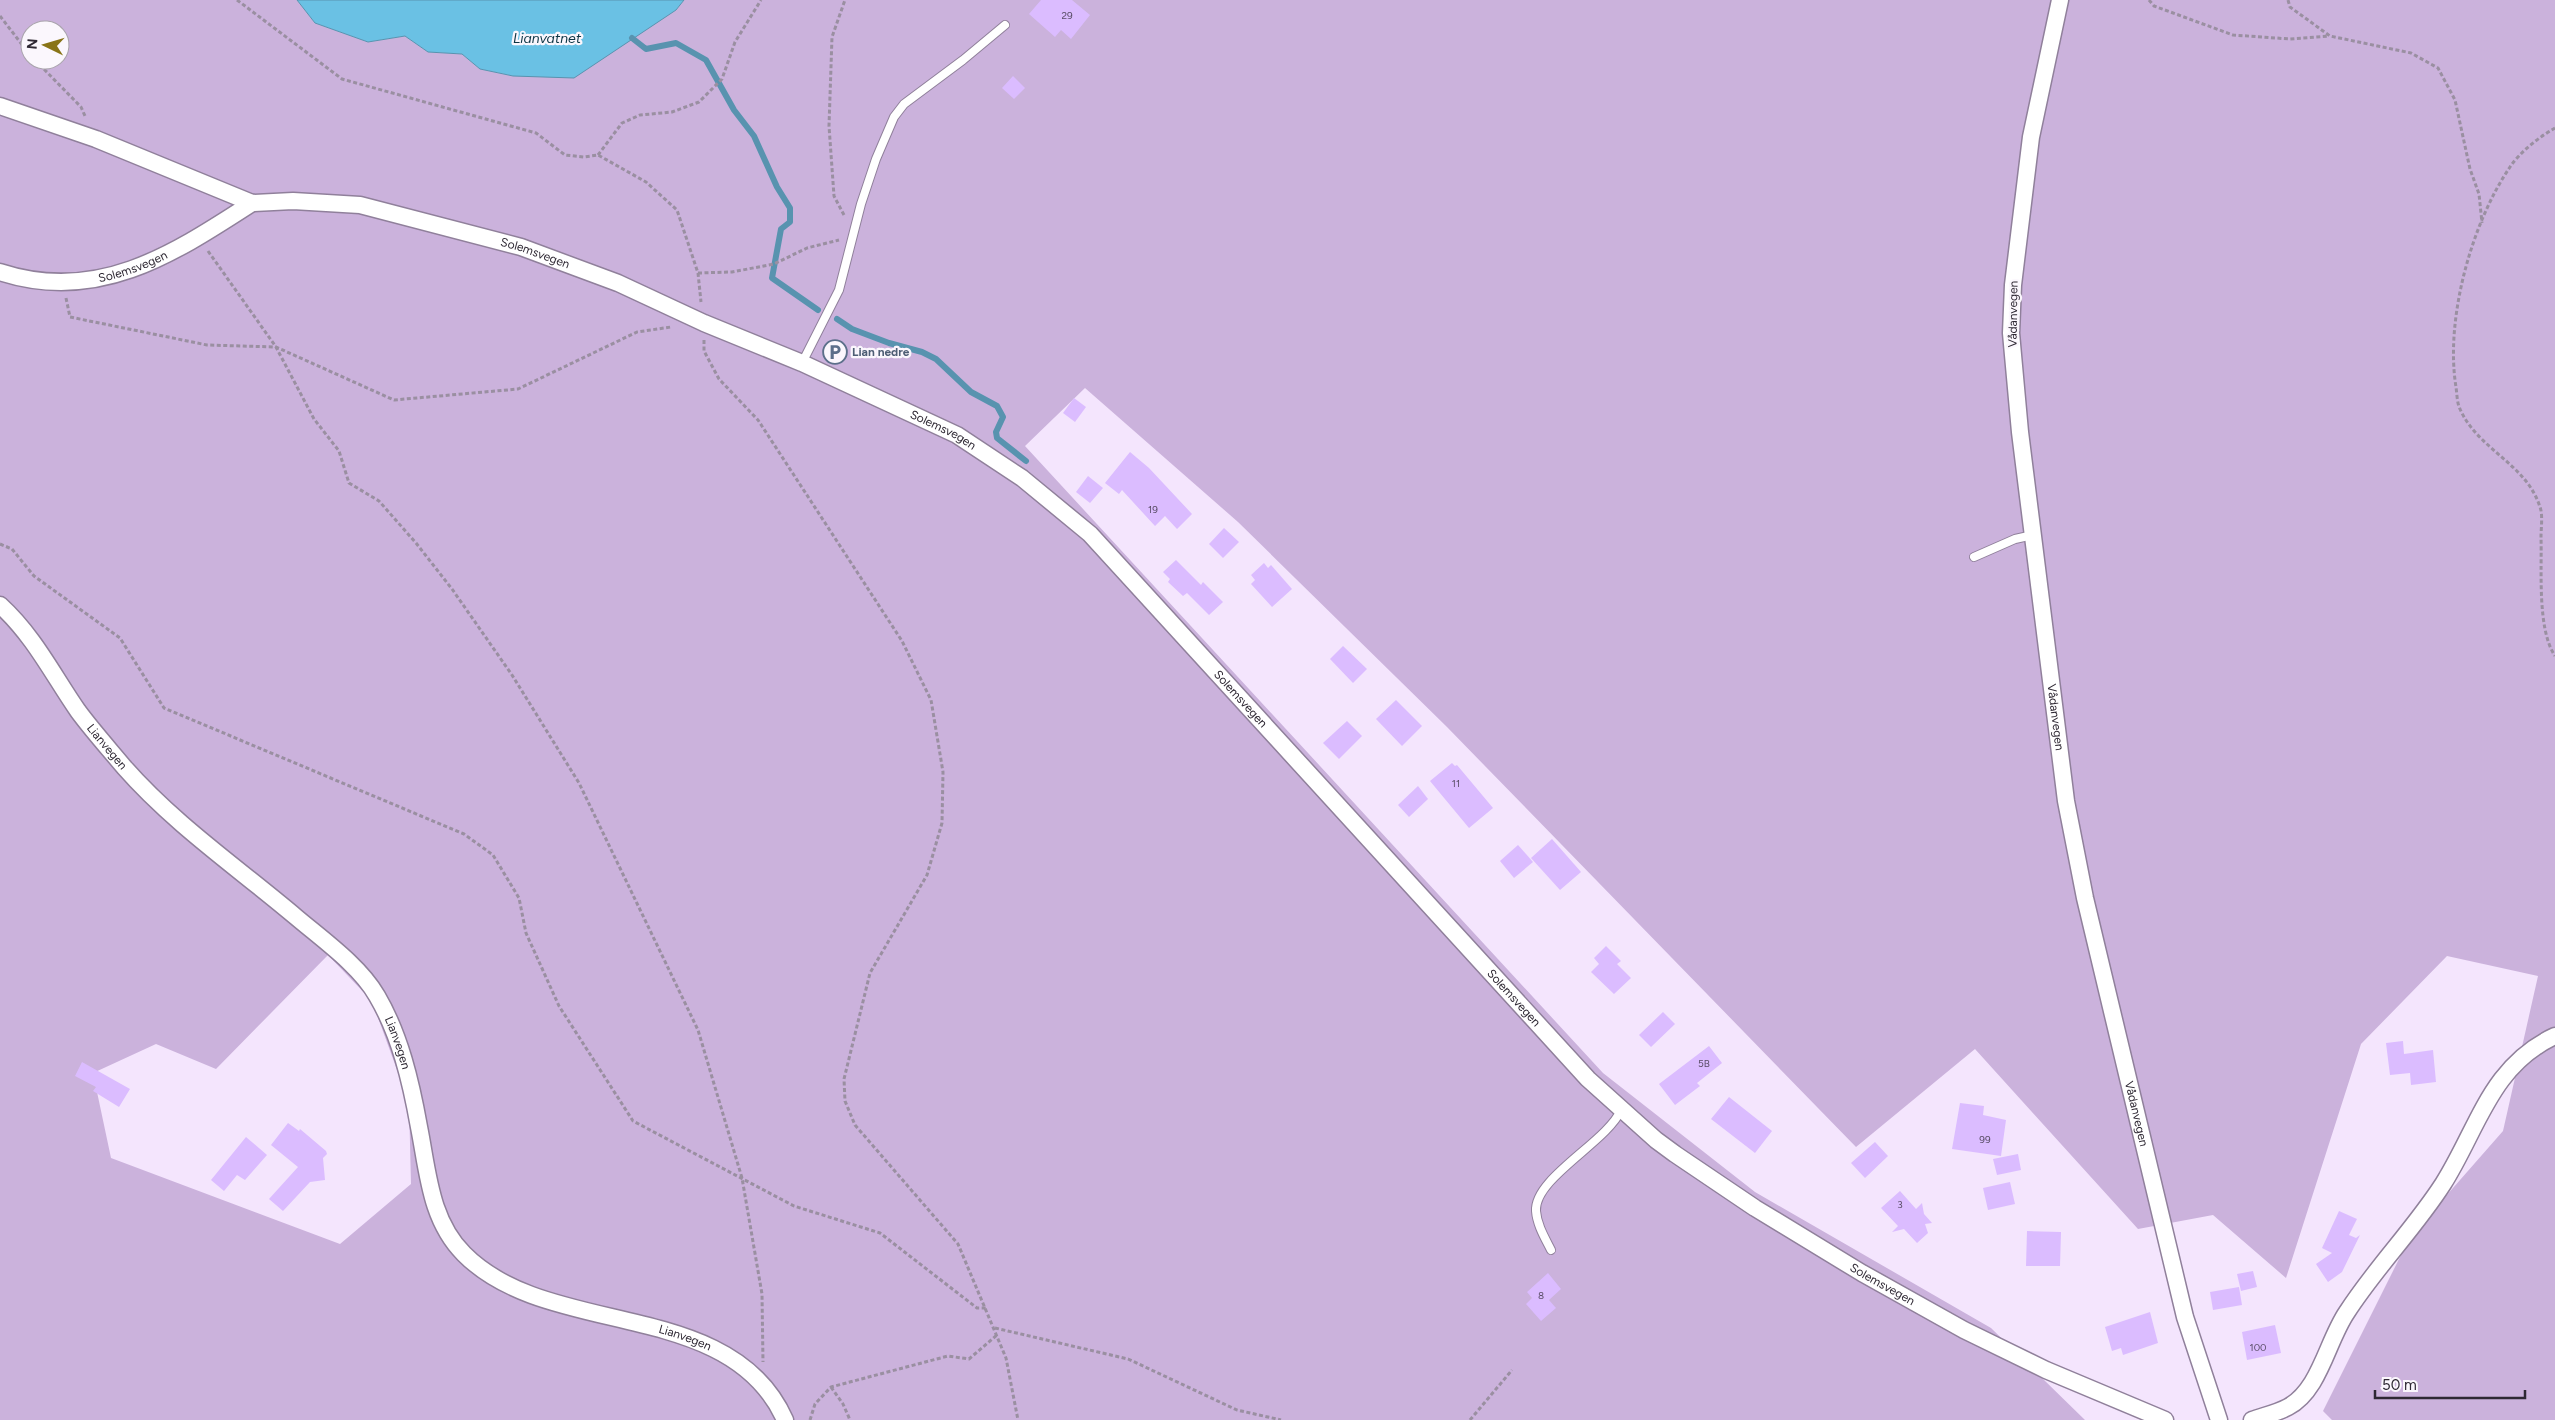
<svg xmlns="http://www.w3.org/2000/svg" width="2555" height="1420" viewBox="0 0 2555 1420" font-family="Figtree,sans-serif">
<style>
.green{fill:#cbb2dc;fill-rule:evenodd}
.water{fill:#6ac1e4;stroke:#5893af}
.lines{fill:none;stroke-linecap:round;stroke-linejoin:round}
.stream{stroke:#5893af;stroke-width:6}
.building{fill:#dbbcff}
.service-casing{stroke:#90809b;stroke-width:10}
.minor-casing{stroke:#90809b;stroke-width:19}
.path{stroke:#9a8fa1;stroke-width:3;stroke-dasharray:4 2.5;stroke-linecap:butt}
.service{stroke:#fff;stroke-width:8}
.minor{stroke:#fff;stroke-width:16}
.labels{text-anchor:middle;stroke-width:4.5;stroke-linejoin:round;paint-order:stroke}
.number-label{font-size:10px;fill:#594d66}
.street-label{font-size:12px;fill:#2e2833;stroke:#fbf7fd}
.service-label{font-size:12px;font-weight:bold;fill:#4e5e75;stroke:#fbf7fd;text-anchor:start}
.water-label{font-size:14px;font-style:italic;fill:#0d3544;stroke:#fbf7fd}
</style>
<rect width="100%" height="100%" fill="#f4e5fd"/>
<path class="green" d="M0,0H297L315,23L368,42L405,36L428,52L462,54L480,69L513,76L632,38L676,10L684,0H2555V1420H2332L2323,1411L2410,1237L2503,1131L2538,976L2447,956L2361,1044L2286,1278L2213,1215L2138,1229L1975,1049L1856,1147L1447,727L1238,522L1085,388L1025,446L1603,1073L1755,1192L1991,1328L2085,1420H0ZM30,30H60V60H30ZM328,955L372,1001L409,1103L411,1184L340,1244L111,1158L93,1073L156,1044L216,1069Z"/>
<path class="water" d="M297,0H684L676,10L574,78L513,76L480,69L462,54L428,52L405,36L368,42L315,23Z"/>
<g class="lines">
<g class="stream">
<path d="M632,38L646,49L676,43L706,60L734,110L754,136L777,187L790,208V222L781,229L772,278L818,310"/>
<path d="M837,319L852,329L889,343L922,352L936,359L971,392L997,406L1003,417L996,432L997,438L1026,461"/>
</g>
</g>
<g class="building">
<path d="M1041,0H1072L1090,15L1071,39L1061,30L1055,37L1029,14Z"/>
<path d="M1013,76L1025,88L1014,99L1002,88Z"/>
<path d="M1074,398L1086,407L1075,422L1063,413Z"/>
<path d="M1130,452L1149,468L1192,514L1177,529L1165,516L1155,526L1122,490L1119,494L1105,483Z"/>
<path d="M1088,476L1103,488L1090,503L1076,492Z"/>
<path d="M1224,528L1239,542L1223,558L1209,544Z"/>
<path d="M1176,560L1201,585L1203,582L1223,602L1209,615L1187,593L1183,596L1168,582L1170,579L1163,572Z"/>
<path d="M1264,563L1268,568L1271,565L1292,589L1272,607L1251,584L1255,580L1251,575Z"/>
<path d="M1343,646L1367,669L1353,683L1330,659Z"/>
<path d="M1396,700L1422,726L1402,746L1376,719Z"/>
<path d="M1347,721L1362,736L1339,759L1323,743Z"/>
<path d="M1452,763L1455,766L1457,765L1493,808L1469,828L1430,781Z"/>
<path d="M1418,786L1428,799L1409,817L1398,805Z"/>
<path d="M1552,839L1581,872L1560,890L1531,858Z"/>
<path d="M1518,845L1533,862L1514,878L1500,861Z"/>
<path d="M1606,946L1621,961L1617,964L1631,978L1614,994L1591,972L1599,964L1594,958Z"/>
<path d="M1663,1012L1675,1024L1651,1047L1639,1035Z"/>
<path d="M2403,1041L2404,1054L2433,1050L2436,1082L2411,1085L2410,1073L2390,1075L2386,1043Z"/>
<path d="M1709,1046L1722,1063L1697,1083L1700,1086L1675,1105L1659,1084Z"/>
<path d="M82,1062L130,1089L119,1107L93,1091L96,1087L75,1076Z"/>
<path d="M1729,1097L1772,1131L1755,1153L1711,1119Z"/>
<path d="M1960,1103L1984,1106L1983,1115L2006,1120L2001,1156L1952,1149Z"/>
<path d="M288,1123L299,1131L300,1129L326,1151L327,1154L323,1158L325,1180L310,1182L283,1211L269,1199L298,1167L271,1145Z"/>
<path d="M246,1137L267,1155L245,1180L237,1175L224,1191L211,1180Z"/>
<path d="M1875,1142L1888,1156L1865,1178L1851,1163Z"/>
<path d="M2018,1154L2021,1170L1997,1175L1993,1159Z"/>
<path d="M2010,1182L2015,1204L1988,1210L1983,1188Z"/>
<path d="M1900,1191L1916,1209L1922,1203L1924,1214L1932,1223L1925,1224L1928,1233L1917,1243L1904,1229L1892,1232L1898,1226L1881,1208Z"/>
<path d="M2339,1211L2357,1219L2349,1235L2356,1238L2360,1235L2342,1272L2328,1282L2316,1264L2332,1253L2322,1248Z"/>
<path d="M2027,1231L2061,1232L2060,1266H2026Z"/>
<path d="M2253,1271L2257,1287L2241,1291L2237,1274Z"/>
<path d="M1548,1273L1561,1289L1549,1300L1556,1308L1541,1321L1526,1304L1532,1298L1527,1292Z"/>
<path d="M2239,1287L2242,1305L2213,1310L2210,1292Z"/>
<path d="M2150,1312L2158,1343L2123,1355L2121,1348L2112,1351L2105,1327Z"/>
<path d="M2275,1325L2281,1353L2247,1360L2242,1332Z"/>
</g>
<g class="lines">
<g class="service-casing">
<g id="service">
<path d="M802,363L839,290L861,204L876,159L894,117L904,104L963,60L1005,25"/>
<path d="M1974,557L2015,539L2033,535"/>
<path d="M1551,1250C1545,1238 1537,1225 1536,1211C1534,1178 1607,1142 1621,1110"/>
</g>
</g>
<g class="minor-casing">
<g id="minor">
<path id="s1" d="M2060,0L2031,137L2013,285L2011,333L2020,432L2066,801L2085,898L2185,1317L2219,1420"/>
<path id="s2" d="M0,106L96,139L252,203L293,201L360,205L521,247L618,283L704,323L802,363L957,435L1022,478L1090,534L1588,1079L1656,1140L1675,1154L1755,1208L1862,1273L1964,1330L2046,1370L2165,1420"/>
<path id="s3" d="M0,272C98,304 173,254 252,203"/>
<path id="s4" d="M0,605C34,636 53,675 78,711C92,730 109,749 124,767C174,824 238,868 296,917C322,939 360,966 377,996C400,1035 411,1082 419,1127C428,1172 430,1220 464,1254C549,1340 730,1296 785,1420"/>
<path d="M2252,1420C2263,1416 2277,1413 2288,1407C2320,1390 2327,1341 2347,1312C2376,1267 2414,1229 2443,1184C2478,1129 2490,1066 2555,1036"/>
</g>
</g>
<g class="path">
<path d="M237,0L342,79L536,133L565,155L584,157L598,155L646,182L677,210L698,273L701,302"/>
<path d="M2149,0L2154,6L2233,35L2290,39L2329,36"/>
<path d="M2288,0L2290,7L2330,36L2411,53L2438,68L2455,100L2470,169L2479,194L2482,223"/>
<path d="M0,16L30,55"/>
<path d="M35,60L81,107L85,116"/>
<path d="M2555,128C2539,137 2520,152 2510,167C2471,224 2445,320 2456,387C2457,394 2457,403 2460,409C2478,450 2526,463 2540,507C2543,515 2541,528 2541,537C2542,570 2537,629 2555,656"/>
<path d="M598,155L622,123L640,115L672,112L699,102L722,79L735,42L761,0"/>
<path d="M844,215L834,196L829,126L832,37L845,0"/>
<path d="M208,251L276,347L314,419L339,451L349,483L379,501L416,543L452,589L512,675L579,783L698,1030L742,1178L762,1294L763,1362"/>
<path d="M698,273L732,272L774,264L807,248L839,240"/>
<path d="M66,298L70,317L207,345L276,347L394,400L518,389L637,332L671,327"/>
<path d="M704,340V351L719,379L758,420L902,641L931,700L943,772L942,823L927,875L870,973L844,1079L845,1101L855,1125L958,1244L1006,1358L1018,1420"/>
<path d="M0,544L12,549L34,576L120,638L164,708L464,834L493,855L519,898L526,933L559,1006L633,1121L794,1206L880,1233L977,1308H986"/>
<path d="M995,1328L1128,1359L1237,1410L1281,1420"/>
<path d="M831,1387L843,1404L850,1420"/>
<path d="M810,1420L815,1404L831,1387L948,1356L969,1359L997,1335"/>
<path d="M1470,1420L1512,1370"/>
</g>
<use href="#service" class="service"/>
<use href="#minor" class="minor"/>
</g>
<defs>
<g id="parking-ring" transform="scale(1.25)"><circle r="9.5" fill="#fbf7fd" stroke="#5c6f8a" stroke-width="1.5"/><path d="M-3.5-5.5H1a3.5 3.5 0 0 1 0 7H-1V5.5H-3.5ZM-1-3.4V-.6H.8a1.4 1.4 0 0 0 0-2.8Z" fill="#5c6f8a"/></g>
</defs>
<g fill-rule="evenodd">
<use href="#parking-ring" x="835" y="352"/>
</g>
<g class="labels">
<g class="number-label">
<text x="1067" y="19">29</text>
<text x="1153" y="513">19</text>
<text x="1456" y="787">11</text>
<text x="1704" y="1067">5B</text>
<text x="1985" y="1143">99</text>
<text x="1900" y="1208">3</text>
<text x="1541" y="1299">8</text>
<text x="2258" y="1351">100</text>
</g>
<g class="street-label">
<text dy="4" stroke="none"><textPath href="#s2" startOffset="560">Solemsvegen</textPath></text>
<text dy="4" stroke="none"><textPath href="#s3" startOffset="136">Solemsvegen</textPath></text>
<text transform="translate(2013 314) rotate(-89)" y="4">Vådanvegen</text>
<text dy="4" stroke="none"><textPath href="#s2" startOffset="1005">Solemsvegen</textPath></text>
<text dy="4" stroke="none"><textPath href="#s2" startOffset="1409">Solemsvegen</textPath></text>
<text dy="4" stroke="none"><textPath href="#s1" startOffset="724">Vådanvegen</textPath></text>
<text dy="4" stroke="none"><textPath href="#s4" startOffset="178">Lianvegen</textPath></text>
<text dy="4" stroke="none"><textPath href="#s2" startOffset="1814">Solemsvegen</textPath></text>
<text dy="4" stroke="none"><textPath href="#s4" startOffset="598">Lianvegen</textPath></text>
<text dy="4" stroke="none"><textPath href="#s1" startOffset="1129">Vådanvegen</textPath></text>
<text dy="4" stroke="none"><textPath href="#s2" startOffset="2284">Solemsvegen</textPath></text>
<text dy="4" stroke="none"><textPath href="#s4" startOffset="1061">Lianvegen</textPath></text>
</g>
<g class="service-label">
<text x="852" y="356">Lian nedre</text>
</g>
<g class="water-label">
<text x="547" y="43">Lianvatnet</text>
</g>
</g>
<g transform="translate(45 45) rotate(275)"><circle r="24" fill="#fbf7fd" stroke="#a9a4ac"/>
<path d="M0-4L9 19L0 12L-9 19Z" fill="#897417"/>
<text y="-8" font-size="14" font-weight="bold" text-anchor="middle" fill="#2e2833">N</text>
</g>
<path d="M2375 1390v8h150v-8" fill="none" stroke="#2e2833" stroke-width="2.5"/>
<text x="2382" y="1390" font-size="15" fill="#2e2833" stroke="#fbf7fd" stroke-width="4" paint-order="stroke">50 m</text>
</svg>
